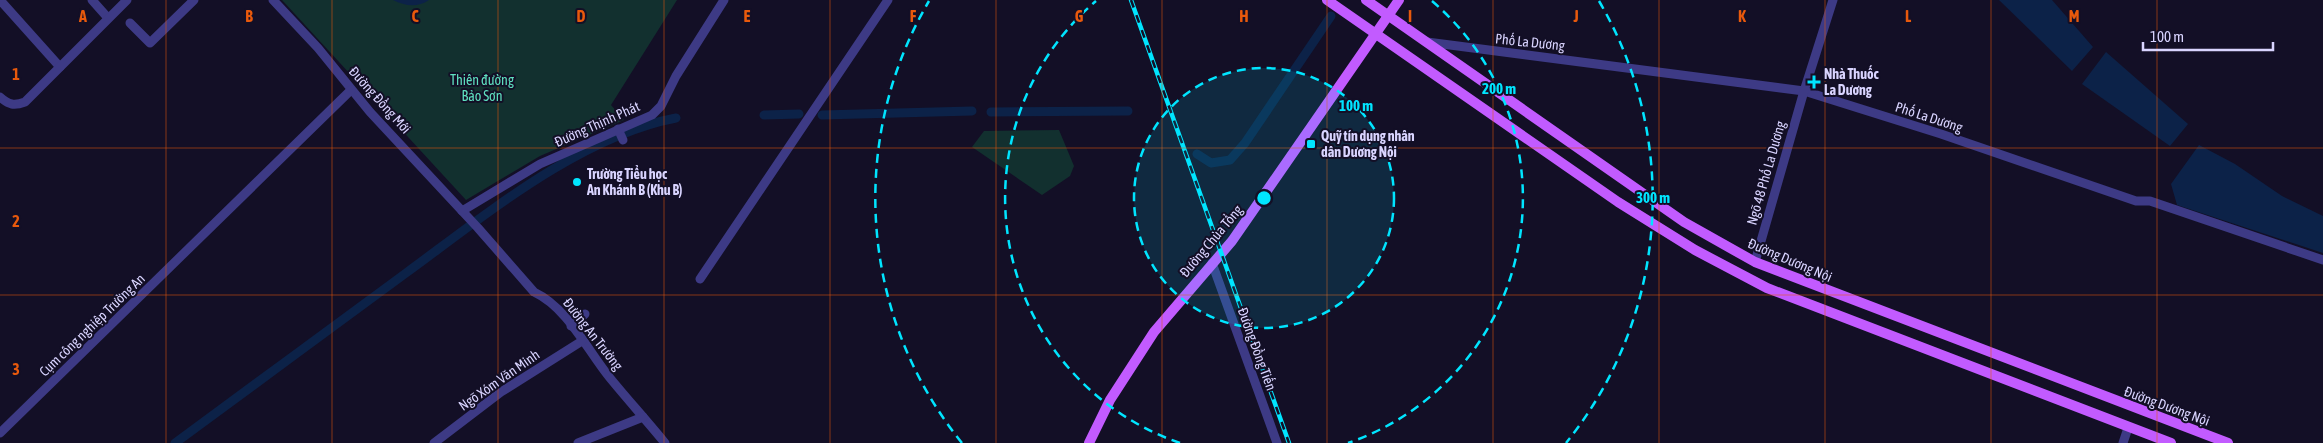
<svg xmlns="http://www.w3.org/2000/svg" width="2323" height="443" viewBox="0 0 2323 443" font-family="'Asap Condensed',sans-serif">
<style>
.green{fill:#12302f}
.water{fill:#0c2248}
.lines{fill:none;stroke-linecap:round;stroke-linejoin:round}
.canal{stroke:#0c2248;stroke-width:9}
.minor{stroke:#3d3a85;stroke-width:9}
.major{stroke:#c25bff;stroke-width:10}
.rail-casing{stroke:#00e5ff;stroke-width:4.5}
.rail{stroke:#130f26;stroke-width:2.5;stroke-dasharray:8;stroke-linecap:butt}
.grid{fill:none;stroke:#e8590c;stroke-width:1;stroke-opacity:0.55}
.ring{fill:none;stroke:#00e5ff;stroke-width:2.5;stroke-dasharray:9 6}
.poi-dot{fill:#00e5ff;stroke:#130f26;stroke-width:2}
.labels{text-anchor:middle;stroke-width:4;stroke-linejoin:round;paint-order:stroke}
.street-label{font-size:14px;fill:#d9d4ff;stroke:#130f26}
.poi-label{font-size:14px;font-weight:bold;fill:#d9d4ff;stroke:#130f26;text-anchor:start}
.park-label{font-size:14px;fill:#5fe0c0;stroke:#130f26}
.grid-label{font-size:16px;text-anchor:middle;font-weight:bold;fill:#e8590c;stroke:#130f26;stroke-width:4;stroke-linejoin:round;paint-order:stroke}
.centre{fill:#00e5ff;stroke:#130f26;stroke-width:2.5}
.ring-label{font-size:15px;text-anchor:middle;font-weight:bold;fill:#00e5ff;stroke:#130f26;stroke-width:4;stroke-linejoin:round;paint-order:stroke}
</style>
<rect width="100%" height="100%" fill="#130f26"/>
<g class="green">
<path d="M282,0H677L611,105L624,120L540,156L466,200Z"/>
<path d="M1059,130L1074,166L1070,176L1042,195L972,147L984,131Z"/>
</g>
<g class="water">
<path d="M393,0H429C417,8 405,6 393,0Z"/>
<path d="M1999,0H2052L2093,47L2072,71Z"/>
<path d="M2106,52L2188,124L2170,146L2082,84Z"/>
<path d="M2199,145L2235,164L2282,196L2323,216V253L2177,205L2171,184Z"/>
</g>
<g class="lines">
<g class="canal">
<path d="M991,112L1128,111"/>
<path d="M764,115L799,114"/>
<path d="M822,115L972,111"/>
<path d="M1197,154L1211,163L1230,160L1245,143L1331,16"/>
<path d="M175,443C252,386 329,330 406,273C484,216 580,136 676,118"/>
</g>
<g class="minor">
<path d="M0,0L60,67"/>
<path d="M92,0L108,18"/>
<path d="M273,0L318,48L370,112L478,228L534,292C568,308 587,350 610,378C628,400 647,421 665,443"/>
<path d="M130,23L150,43L194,0"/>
<path d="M1427,42L1804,91L1941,134L2136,201H2150L2323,260"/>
<path d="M0,97C9,105 14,106 25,102L127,0"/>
<path d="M618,129L623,140"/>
<path d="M462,211L540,164L652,115L661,106L676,76L724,0"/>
<path d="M1755,262L1804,91L1833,0"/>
<path d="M1212,263L1277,443"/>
<path d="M700,279L888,0"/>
<path d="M571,326L585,314"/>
<path d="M0,433L351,90"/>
<path d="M434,443L501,392L582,341"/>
<path d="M578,443L643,417"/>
<path d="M2123,443L2128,428"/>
</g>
<g class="major">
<path d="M1327,0L1618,202L1695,250L1767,288L2171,443"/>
<path d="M1366,0L1684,222L1755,262L2228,443"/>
<path d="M1089,443L1110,400L1154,332L1232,241L1399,0"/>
</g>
<g class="rail-casing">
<path id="rail" d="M1131,0L1289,443"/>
</g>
<use href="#rail" class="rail"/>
</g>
<path class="grid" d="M166,0V443M332,0V443M498,0V443M664,0V443M830,0V443M996,0V443M1162,0V443M1327,0V443M1493,0V443M1659,0V443M1825,0V443M1991,0V443M2157,0V443M0,148H2323M0,295H2323"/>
<circle cx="1264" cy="198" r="130" fill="#00e5ff" fill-opacity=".12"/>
<g class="ring">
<circle cx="1264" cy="198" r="130"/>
<path d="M1180 443A259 259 0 0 1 1096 1M1432 1A259 259 0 0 1 1348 443"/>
<path d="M962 443A389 389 0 0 1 929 1M1599 1A389 389 0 0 1 1566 443"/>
</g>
<g class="poi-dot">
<path d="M1811.5 74.5h5v5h5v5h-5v5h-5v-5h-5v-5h5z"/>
<rect x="1306" y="139" width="10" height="10" rx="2.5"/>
<circle cx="577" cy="182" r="5"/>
</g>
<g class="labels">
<g class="street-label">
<text transform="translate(1530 42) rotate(6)" y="5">Phố La Dương</text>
<text transform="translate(380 100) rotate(48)" y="5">Đường Đồng Mới</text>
<text transform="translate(1929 117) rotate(18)" y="5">Phố La Dương</text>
<text transform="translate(597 124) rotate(-24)" y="5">Đường Thịnh Phát</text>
<text transform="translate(1766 173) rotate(-74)" y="5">Ngõ 48 Phố La Dương</text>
<text transform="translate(1211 241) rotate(-50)" y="5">Đường Chùa Tổng</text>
<text transform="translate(1790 260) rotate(23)" y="5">Đường Dương Nội</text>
<text transform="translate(92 325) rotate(-44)" y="5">Cụm công nghiệp Trường An</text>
<text transform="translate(593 334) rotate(52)" y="5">Đường An Trường</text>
<text transform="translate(1257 349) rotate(70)" y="5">Đường Đồng Tiến</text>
<text transform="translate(499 380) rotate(-35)" y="5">Ngõ Xóm Văn Minh</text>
<text transform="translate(2167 406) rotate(20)" y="5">Đường Dương Nội</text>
</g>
<g class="poi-label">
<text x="1824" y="79">Nhà Thuốc<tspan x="1824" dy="16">La Dương</tspan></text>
<text x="1321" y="141">Quỹ tín dụng nhân<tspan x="1321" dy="16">dân Dương Nội</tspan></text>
<text x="587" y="179">Trường Tiểu học<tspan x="587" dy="16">An Khánh B (Khu B)</tspan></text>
</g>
<g class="park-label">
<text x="482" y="85">Thiên đường<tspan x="482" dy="16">Bảo Sơn</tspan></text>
</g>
</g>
<g class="grid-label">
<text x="83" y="22">A</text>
<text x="249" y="22">B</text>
<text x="415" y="22">C</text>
<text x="581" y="22">D</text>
<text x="747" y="22">E</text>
<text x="913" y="22">F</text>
<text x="1079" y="22">G</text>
<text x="1244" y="22">H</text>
<text x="1410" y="22">I</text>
<text x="1576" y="22">J</text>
<text x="1742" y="22">K</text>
<text x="1908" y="22">L</text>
<text x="2074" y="22">M</text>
<text x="16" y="80">1</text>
<text x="16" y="227">2</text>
<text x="16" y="375">3</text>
</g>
<circle cx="1264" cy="198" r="8" class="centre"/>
<g class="ring-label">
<text x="1499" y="94">200 m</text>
<text x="1356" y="111">100 m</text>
<text x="1653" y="203">300 m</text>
</g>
<path d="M2143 42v8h130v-8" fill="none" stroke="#d9d4ff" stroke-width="2.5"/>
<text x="2150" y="42" font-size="15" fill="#d9d4ff" stroke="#130f26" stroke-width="4" paint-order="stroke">100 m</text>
</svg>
